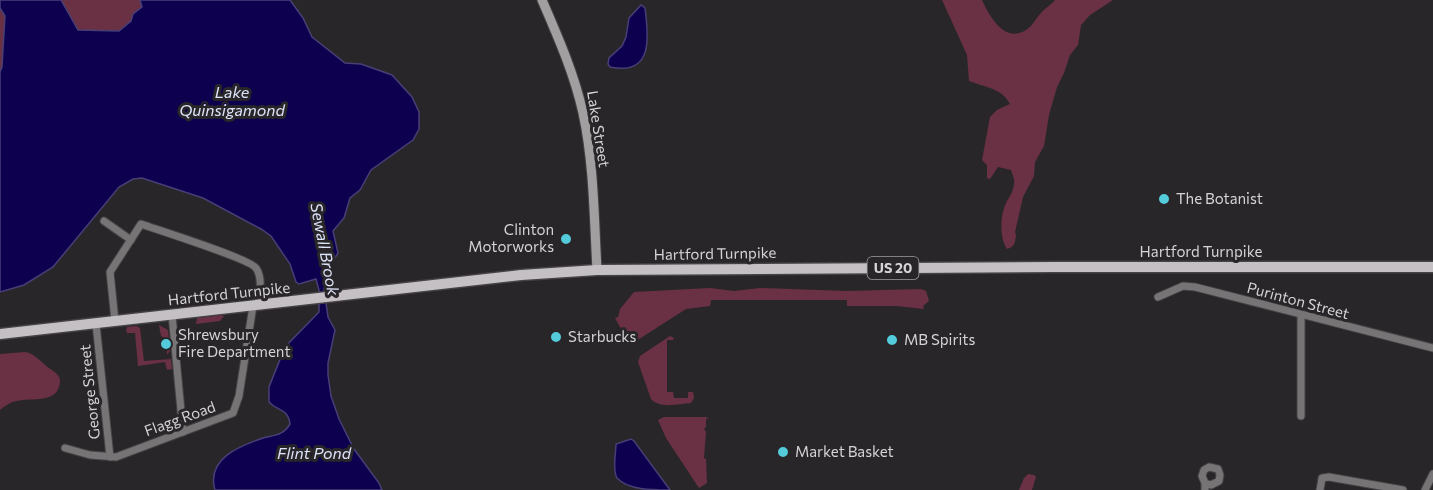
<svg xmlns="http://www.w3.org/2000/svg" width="1433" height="490" viewBox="0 0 1433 490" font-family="Commissioner,sans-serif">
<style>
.green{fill:#6a3044}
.water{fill:#0c004f;stroke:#483f77;stroke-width:1.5}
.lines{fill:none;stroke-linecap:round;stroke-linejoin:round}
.street-casing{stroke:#444245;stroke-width:9}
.secondary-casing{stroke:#444245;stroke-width:11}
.primary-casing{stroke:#444245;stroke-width:13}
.street{stroke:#767475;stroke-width:7}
.secondary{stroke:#a29fa1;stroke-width:9}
.primary{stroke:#c5c0c3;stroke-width:10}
.poi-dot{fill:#53cbdb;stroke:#29262a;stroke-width:2}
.labels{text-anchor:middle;stroke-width:6;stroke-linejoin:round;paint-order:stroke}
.shield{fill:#29262a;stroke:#a19fa2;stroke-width:1.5}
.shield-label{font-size:14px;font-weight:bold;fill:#d4d3d5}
.street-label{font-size:15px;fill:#d4d3d5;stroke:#29262a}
.poi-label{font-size:15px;fill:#d4d3d5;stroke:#29262a;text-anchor:start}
.water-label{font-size:16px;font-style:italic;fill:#dde4fa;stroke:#29262a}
</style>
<rect width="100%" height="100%" fill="#29262a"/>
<g class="green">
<path d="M61,0H290L293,4L119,31L78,30Z"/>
<path d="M942,0H982C989,15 1004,44 1026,30C1032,27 1036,18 1041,13C1045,8 1051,5 1055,0H1113L1090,15L1081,25L1078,45L1070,55L1064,73L1057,87L1049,115L1044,146L1035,162L1034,176L1023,197L1015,232L1016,235C1015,242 1015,247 1007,249C999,237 1000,214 1007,201C1011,195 1013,191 1014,184C1015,179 1012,174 1011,170L998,167L990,179L987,178V165L982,160L990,117L997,110L1010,104C1002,88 984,87 969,81L967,55Z"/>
<path d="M0,8L5,16L2,67L0,72Z"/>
<path d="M710,288L734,291L760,288L847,291L921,289L926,291L929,301L923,306L924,309L896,306H847V300H711L710,306L686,309L636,341L625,336L615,318L618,317L620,309L634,292Z"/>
<path d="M221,315L224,316L220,321L196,324L197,318Z"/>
<path d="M159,325L168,330L170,351L167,355L166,339L161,336Z"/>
<path d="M137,326L140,328L144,361L171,359L172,369L167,370L165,362L138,366L135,333H127L126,330L127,327Z"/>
<path d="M670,336L674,338L673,340H667V392H673L674,398H688V392H693L694,398L691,403C678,404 660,409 651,399L638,362L640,356Z"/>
<path d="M25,352C35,353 43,365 52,370C56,373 60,376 60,381C59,405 30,397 17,401C10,402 5,406 0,410V354Z"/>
<path d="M664,417H706L709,419H706V427L704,429L706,432L704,458L706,459L707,483L699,488L666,438L658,420Z"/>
<path d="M1028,474L1034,475L1036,477L1032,490H1019L1024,478Z"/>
</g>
<g class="water">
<path d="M0,0H61L78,30L119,31L131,21L133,14L142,7L140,0H290L303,18L312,37L345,63L361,64L392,75L412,97L419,112V129L413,140L371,170L360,190L350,198L344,218L333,231L338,253L329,267L324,289L328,317L335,330L328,363V375L331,396L339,419L354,449L379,483L382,490H215C206,459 239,446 263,438C274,435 283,436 290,424C288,408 277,411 269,402V387L285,347L319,312V290L316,279L299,284L296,282L290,264L271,236L261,229L203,198L142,178L133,179L119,187L53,267L24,285L0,292V72L2,67L5,16L0,8Z"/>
<path d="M641,5L645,8C649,38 653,76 610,67L608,64L609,58L622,46L626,37L629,18Z"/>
<path d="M631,439L634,441L670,490C652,490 628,490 617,478C612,470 616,453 616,444Z"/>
</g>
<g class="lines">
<g class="street-casing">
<g id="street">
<path d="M104,221L131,240"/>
<path d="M1158,297L1183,286L1195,287L1433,348"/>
<path d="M172,315L183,432"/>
<path d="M115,321L110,272L141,224C158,230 250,259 256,268C263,278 260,294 257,305"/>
<path d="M96,324L110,457"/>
<path d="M1301,416V316"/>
<path d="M65,448L90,455L116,457L233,413L239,396L253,306"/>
<path d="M1205,490V483L1202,476L1204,470L1209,467L1218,469L1220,475L1219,481L1211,485L1205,483"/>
<path d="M1320,490L1322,478L1329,477L1403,490"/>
<path d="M1425,490L1433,474"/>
</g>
</g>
<g class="secondary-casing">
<path id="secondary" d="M542,0C558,37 574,73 583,113C594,164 594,218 597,270"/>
</g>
<g class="primary-casing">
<path id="primary" d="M0,334L521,275L597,270L1053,267H1433"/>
</g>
<use href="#street" class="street"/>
<use href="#secondary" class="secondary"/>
<use href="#primary" class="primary"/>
</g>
<g class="poi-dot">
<circle cx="1164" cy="199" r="6"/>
<circle cx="566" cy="239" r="6"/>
<circle cx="556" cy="337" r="6"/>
<circle cx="892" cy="340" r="6"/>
<circle cx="166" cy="344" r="6"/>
<circle cx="783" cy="452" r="6"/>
</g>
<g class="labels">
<rect class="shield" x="867.5" y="257" width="51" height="22" rx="4.5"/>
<g class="shield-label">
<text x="893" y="273">US 20</text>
</g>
<g class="street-label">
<text transform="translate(598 129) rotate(81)" y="5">Lake Street</text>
<text x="1201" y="257">Hartford Turnpike</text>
<text transform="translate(715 254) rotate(-1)" y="5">Hartford Turnpike</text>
<text transform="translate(229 294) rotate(-6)" y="5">Hartford Turnpike</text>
<text transform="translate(1298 301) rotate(15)" y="5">Purinton Street</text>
<text transform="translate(90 392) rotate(-96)" y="5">George Street</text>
<text transform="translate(180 419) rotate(-20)" y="5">Flagg Road</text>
</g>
<g class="poi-label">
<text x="1176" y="204">The Botanist</text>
<text x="554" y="235" text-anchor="end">Clinton<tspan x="554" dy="17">Motorworks</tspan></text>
<text x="178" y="340">Shrewsbury<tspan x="178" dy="17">Fire Department</tspan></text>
<text x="568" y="342">Starbucks</text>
<text x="904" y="345">MB Spirits</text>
<text x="795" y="457">Market Basket</text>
</g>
<g class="water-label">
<text x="232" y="98">Lake<tspan x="232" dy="18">Quinsigamond</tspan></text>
<text transform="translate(325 249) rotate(79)" y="6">Sewall Brook</text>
<text x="314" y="459">Flint Pond</text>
</g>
</g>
</svg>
